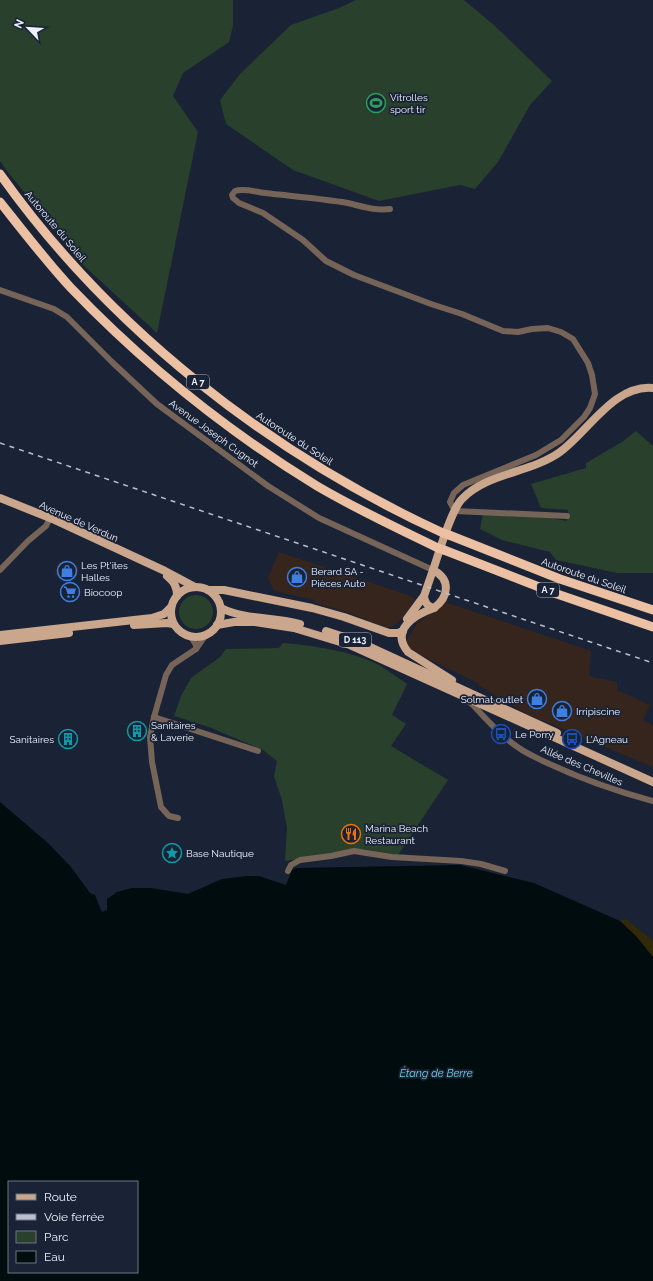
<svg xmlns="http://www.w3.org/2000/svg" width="653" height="1281" viewBox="0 0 653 1281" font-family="Raleway,sans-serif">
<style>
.commercial{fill:#36251d}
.green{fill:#29402d}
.sand{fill:#322908}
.water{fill:#000c0e;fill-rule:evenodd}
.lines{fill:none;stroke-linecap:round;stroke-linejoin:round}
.minor{stroke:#766458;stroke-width:6}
.major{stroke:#caa68d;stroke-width:8}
.highway{stroke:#ecc0a2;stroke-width:9}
.rail{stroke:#bac0cf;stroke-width:1.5;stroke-dasharray:5 5;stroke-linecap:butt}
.highway-bridge{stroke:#ecc0a2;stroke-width:9}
.labels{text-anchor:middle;stroke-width:3.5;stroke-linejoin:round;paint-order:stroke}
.shield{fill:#1a2235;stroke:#acb3c2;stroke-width:1}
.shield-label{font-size:9px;font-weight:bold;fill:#ebf1fe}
.poi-label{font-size:10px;fill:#ebf1fe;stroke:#1a2235;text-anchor:start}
.street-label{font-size:10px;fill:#ebf1fe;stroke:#1a2235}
.water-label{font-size:11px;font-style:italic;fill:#6dd0de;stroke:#1a2235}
</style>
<rect width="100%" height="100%" fill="#1a2235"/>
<g class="commercial">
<path d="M279,552L411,596L415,600L401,620L393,626L387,628L347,612L314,603L315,600L274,591L268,578Z"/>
<path d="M58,562L79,567L76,580L55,575Z"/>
<path d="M445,602L591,651L589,676L617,682V690L650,705L643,720L653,725V767L527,714L478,685V683L408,649L406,642L417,623Z"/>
</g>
<g class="green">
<path d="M0,0H233V26L229,42L183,73L173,96L198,132L157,333L81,263L7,171L0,161Z"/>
<path d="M356,0H464L495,26L552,81L530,105L498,162L475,189L460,185L379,201L293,170L226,124L220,100L240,74L291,25L339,8Z"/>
<path d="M636,431L653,446V573H617L556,560L550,552L502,540L480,529L483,514L550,518L567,521L568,510L541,508L531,484L586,468V463L622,442Z"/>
<circle cx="196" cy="612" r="17"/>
<path d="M283,643C311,645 355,652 379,665C389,671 398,678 407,684L392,715L406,724L391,746L448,780L398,855L364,849L285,861L287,828L282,800L274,776L277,761L263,750L209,727L174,716L181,696L191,678L220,657L226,649L279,648Z"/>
</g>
<path class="sand" d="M626,919L653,941V957L620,921Z"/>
<path class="water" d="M0,802L48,843L71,867L90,893L95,895L102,912L107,910V899L117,892L132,888H151L188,894L222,879L247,876H259L286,885L292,870L296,868L460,865L534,883L620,921L636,936L653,957V1281H0ZM9,1182H137V1272H9Z"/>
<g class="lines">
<g class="minor">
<path d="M390,209C371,211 360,205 342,202C316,198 291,196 265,193C255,192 244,188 235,191L232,195L233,198L239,203L263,213L303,240L326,261L354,275L431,304L462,314L503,331L518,332L532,329L548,328L561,332L573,339L588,363L592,375L595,394L590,408L584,417L561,440L536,455L463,485L454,493L450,502L455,511L567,516"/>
<path d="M0,290L54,309L67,317L112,362L157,404L268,486L319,518L433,570"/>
<path d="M0,570L28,541L46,526L50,518"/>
<path d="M191,637L196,645V649"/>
<path d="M468,701L472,704C487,720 501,736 519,748C526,753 535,757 543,761C579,778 615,791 653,801"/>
<path d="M154,717L258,751"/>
<path d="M178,818L169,816L161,807L152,762L150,737L154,717L166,675L172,665L196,649L205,636"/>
<path d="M288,871L291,865L300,860L331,856L354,851L392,857L461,861L481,864L505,871"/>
</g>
<g class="major">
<path d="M0,498L55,520L165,571L195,587"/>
<path d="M433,570C439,553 451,510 462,499C486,473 531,473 560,452C588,432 614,384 653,388"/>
<path d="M167,576C174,582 177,586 177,596"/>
<circle cx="196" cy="612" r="25"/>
<path d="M208,590H224L312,608L344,617L389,633H398L403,631"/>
<path d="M221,608C245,620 274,617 300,624"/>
<path d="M434,608C414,615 390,630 408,652L452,680"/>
<path d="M407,619L424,596L433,570C451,579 449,597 434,608C427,606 425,603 424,596"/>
<path d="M134,625L167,623L173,624"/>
<path d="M217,625L234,622H255L294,628L350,645L653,782"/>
<path d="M326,631L359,642L557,733"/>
<path d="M0,635L152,618L164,614L171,607"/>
<path d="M0,641L69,633"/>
</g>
<g class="highway">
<path d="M0,174C110,329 270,454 443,533"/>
<path d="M0,202C23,231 46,261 71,288C144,364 227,431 317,486C356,509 397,528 438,548"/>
<path d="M449,535L560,579L653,610"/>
<path d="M444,550L557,594L653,627"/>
</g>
<path class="rail" d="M0,443L653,663"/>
<g class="highway-bridge">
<path d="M443,533L449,535"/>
<path d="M438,548L444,550"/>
</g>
</g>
<defs>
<g id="stadium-ring" transform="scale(1)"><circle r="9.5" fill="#1a2235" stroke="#2e9e5b" stroke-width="1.5"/><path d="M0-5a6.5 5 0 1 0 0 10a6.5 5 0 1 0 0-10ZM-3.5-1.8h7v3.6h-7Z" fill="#2e9e5b"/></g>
<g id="shop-ring" transform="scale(1)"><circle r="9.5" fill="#1a2235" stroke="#3f7fe0" stroke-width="1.5"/><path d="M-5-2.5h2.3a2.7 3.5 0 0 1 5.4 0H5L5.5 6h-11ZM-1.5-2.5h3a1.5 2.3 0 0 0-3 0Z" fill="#3f7fe0"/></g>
<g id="supermarket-ring" transform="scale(1)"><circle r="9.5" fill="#1a2235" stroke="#3f7fe0" stroke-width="1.5"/><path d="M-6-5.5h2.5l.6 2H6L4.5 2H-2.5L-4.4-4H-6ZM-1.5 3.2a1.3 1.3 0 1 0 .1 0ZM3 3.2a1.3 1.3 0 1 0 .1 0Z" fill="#3f7fe0"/></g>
<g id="building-ring" transform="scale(1)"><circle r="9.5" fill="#1a2235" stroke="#0f9aa8" stroke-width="1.5"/><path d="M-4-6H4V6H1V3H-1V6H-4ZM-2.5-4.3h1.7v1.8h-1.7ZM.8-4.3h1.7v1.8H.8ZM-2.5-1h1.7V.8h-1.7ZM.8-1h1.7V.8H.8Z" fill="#0f9aa8"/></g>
<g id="bus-ring" transform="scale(1)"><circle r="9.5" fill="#1a2235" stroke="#1a4fb4" stroke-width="1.5"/><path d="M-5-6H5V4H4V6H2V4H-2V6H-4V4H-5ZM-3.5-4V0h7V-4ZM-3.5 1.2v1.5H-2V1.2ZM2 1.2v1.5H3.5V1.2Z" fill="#1a4fb4"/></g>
<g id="restaurant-ring" transform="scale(1)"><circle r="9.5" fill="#1a2235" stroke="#e8710a" stroke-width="1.5"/><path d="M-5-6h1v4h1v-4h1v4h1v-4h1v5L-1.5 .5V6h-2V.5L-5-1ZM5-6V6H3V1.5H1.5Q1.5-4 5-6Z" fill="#e8710a"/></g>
<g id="sight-ring" transform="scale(1)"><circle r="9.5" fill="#1a2235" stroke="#0f9aa8" stroke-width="1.5"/><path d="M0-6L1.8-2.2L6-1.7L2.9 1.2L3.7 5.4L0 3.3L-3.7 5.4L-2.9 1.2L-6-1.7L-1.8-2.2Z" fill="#0f9aa8"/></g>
</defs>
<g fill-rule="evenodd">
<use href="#stadium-ring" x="376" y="103"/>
<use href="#shop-ring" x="67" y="571"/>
<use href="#shop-ring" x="297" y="577"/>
<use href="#supermarket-ring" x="70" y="592"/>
<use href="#shop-ring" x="537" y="699"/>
<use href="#shop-ring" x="562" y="711"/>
<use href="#building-ring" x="137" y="731"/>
<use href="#bus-ring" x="501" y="734"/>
<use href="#building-ring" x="68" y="739"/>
<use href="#bus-ring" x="572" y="739"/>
<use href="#restaurant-ring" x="351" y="834"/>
<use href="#sight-ring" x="172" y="853"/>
</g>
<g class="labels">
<g class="shield">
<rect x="187" y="375" width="22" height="14" rx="3"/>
<rect x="537" y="583" width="22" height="14" rx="3"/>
<rect x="339" y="633" width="32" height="14" rx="3"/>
</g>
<g class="shield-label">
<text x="198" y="385">A 7</text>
<text x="548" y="593">A 7</text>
<text x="355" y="643">D 113</text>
</g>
<g class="poi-label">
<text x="390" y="101">Vitrolles<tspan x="390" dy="12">sport tir</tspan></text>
<text x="81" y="569">Les Pt'ites<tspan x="81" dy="12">Halles</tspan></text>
<text x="311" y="575">Berard SA -<tspan x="311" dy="12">Pièces Auto</tspan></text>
<text x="84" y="596">Biocoop</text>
<text x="523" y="703" text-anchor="end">Solmat outlet</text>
<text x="576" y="715">Irripiscine</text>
<text x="151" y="729">Sanitaires<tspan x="151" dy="12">&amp; Laverie</tspan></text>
<text x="515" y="738">Le Porry</text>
<text x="54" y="743" text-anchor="end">Sanitaires</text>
<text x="586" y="743">L'Agneau</text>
<text x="365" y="832">Marina Beach<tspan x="365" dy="12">Restaurant</tspan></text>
<text x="186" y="857">Base Nautique</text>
</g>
<g class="street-label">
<text transform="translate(56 226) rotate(50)" y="4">Autoroute du Soleil</text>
<text transform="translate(214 433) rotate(36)" y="4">Avenue Joseph Cugnot</text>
<text transform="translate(295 438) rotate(33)" y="4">Autoroute du Soleil</text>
<text transform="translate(79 521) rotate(24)" y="4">Avenue de Verdun</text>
<text transform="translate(584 575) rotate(19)" y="4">Autoroute du Soleil</text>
<text transform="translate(582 765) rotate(23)" y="4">Allée des Chevilles</text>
</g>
<g class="water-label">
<text x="436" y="1077">Étang de Berre</text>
</g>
</g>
<rect x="8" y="1181" width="130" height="92" fill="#1a2235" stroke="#6e7585"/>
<rect x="16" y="1194" width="20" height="6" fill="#caa68d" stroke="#6e7585"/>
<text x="44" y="1201" font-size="12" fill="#ebf1fe">Route</text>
<rect x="16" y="1214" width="20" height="6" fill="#bac0cf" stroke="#6e7585"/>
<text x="44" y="1221" font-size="12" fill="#ebf1fe">Voie ferrée</text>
<rect x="16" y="1231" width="20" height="12" fill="#29402d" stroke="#6e7585"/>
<text x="44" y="1241" font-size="12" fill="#ebf1fe">Parc</text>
<rect x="16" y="1251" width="20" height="12" fill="#000c0e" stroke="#6e7585"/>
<text x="44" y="1261" font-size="12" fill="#ebf1fe">Eau</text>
<g transform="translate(28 28) rotate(295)" stroke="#1a2235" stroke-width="3" paint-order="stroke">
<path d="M0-3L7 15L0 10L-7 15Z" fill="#ebf1fe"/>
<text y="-6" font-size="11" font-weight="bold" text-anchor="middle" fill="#ebf1fe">N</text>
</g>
</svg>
